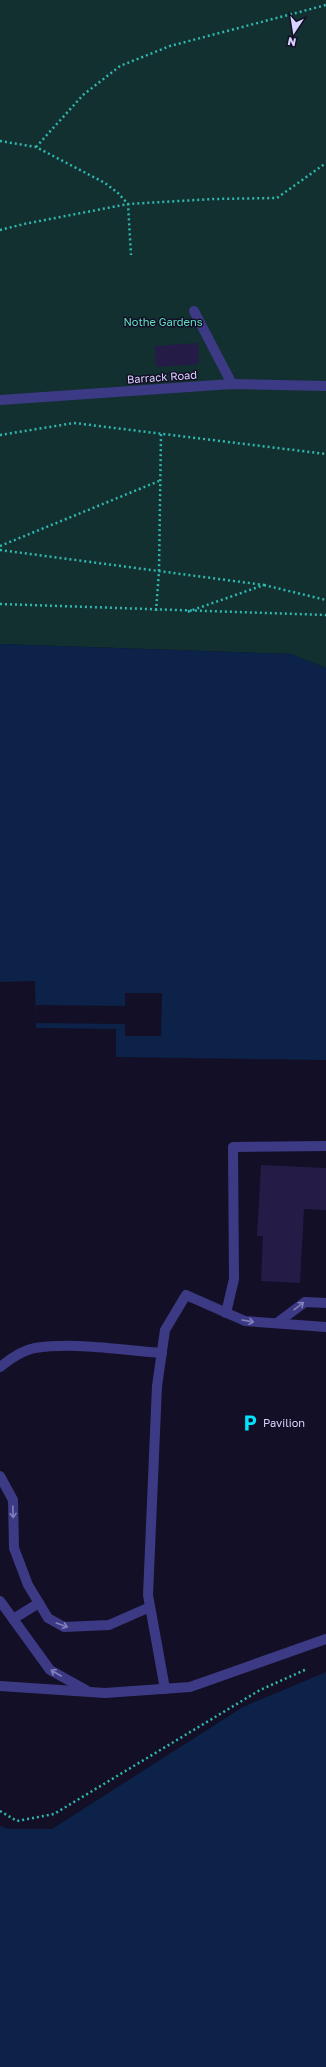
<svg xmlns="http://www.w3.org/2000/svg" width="326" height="2067" viewBox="0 0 326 2067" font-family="'Golos Text',sans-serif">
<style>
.green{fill:#12302f}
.water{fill:#0c2248}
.pier{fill:#130f26}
.building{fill:#241b47}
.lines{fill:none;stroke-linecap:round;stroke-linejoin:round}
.path{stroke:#2fb8b0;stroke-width:2.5;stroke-dasharray:2 3;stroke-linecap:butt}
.minor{stroke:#3d3a85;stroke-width:10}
.oneway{stroke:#837fbc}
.labels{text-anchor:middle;stroke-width:3;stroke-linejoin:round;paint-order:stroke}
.park-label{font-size:11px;fill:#5fe0c0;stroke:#130f26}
.street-label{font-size:11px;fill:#d9d4ff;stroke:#130f26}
.poi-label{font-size:11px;fill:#d9d4ff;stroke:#130f26;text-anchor:start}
</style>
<rect width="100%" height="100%" fill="#130f26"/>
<path class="green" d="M0,0H326V668L290,654L0,644Z"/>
<g class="water">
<path d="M0,644L291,654L326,668V1060L116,1057V1029L36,1028L35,981L0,982Z"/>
<path d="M326,1672V2067H0V1826L9,1829H52L243,1707Z"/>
</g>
<path class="pier" d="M125,993H162L161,1036H125V1024L36,1023V1005L125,1006Z"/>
<g class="building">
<path d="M198,343L199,364L156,367L155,346Z"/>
<path d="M261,1165L326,1168V1210L304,1209L300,1283L261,1281L263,1236H257Z"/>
</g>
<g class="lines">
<g class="path">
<path d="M0,141L36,147L105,183L118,193L128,204L131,255"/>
<path d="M36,147L83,95L120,66L170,46L326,5"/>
<path d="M0,230L24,224L128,204L213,199L277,198L326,163"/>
<path d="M0,435L74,423L326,454"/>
<path d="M0,546L159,481"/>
<path d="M0,550L264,585L187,612"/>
<path d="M264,585L326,600"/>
<path d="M0,604L326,615"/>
<path d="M156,611L159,571L161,433"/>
<path d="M0,1811L17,1821L54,1814L260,1690L307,1669"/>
</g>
<g class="minor">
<path d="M194,311L232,384"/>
<path d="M0,400L232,384L326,386"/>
<path d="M226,1313L234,1279L233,1147L326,1146"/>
<path d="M277,1323L305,1302L326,1303"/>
<path d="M0,1367C10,1359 23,1350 35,1348C75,1342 122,1350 162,1353"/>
<path d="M0,1476L13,1500L14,1548L28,1585L48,1618L64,1627L109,1625L150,1607"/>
<path d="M0,1601L50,1670L86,1690"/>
<path d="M13,1619L39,1603"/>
<path d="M0,1686L105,1693L190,1687L326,1639"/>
<path d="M165,1689L148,1595L157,1386L165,1330L186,1295L245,1321L326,1327"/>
</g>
</g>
<defs><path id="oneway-shaft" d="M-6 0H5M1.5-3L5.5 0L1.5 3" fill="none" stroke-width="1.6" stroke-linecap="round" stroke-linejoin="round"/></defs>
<g class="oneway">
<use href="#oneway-shaft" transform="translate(299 1306) rotate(-38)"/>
<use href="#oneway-shaft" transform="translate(248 1321) rotate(10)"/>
<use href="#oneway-shaft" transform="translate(13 1512) rotate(88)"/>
<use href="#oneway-shaft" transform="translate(62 1625) rotate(20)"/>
<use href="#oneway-shaft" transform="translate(56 1673) rotate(-150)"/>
</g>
<defs>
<g id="parking-bare" transform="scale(1.38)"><path d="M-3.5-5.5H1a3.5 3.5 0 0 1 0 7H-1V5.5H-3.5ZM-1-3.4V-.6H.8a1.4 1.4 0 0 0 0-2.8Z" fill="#00e5ff" stroke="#130f26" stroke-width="2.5" paint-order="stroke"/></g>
</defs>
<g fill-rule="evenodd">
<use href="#parking-bare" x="250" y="1423"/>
</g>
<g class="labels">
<g class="park-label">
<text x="163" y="326">Nothe Gardens</text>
</g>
<g class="street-label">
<text transform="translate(162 377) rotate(-4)" y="4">Barrack Road</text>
</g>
<g class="poi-label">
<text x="263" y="1427">Pavilion</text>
</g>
</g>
<g transform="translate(294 32) rotate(192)" stroke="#130f26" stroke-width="3" paint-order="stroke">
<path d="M0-3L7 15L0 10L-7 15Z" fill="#d9d4ff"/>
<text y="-6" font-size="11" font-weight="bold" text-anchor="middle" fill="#d9d4ff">N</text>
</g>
</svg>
